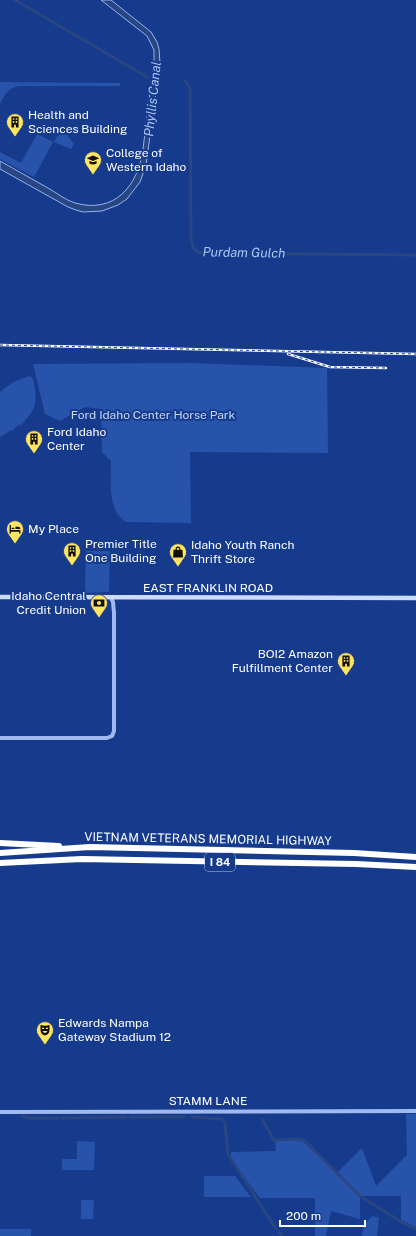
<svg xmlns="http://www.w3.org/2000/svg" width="416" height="1236" viewBox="0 0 416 1236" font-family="'Public Sans',sans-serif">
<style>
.green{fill:#2853ab}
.water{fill:#2a4682;stroke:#92b3f2}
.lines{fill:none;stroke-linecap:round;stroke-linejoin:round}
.canal{stroke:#2a4682;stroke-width:3}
.tertiary{stroke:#a0baef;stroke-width:4}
.secondary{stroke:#cedcfb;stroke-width:4.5}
.motorway{stroke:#fff;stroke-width:6}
.rail-casing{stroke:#fff;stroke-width:2.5}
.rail{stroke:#163b8c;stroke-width:1;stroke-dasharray:3;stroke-linecap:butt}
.labels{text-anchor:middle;stroke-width:4;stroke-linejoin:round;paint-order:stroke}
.shield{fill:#163b8c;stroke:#b9c4dc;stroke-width:1}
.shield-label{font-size:11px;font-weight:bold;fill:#fff}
.poi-label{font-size:12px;fill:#fff;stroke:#163b8c;text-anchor:start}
.park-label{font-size:12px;fill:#c7d8fb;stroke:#163b8c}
.street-label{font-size:12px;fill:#fff;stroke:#163b8c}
.water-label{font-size:13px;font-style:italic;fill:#acc5f6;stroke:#163b8c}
</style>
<rect width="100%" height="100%" fill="#163b8c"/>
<g class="green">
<path d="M0,82L120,83V86H19C8,88 5,94 0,104Z"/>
<path d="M62,128L74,144L71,149L54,142Z"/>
<path d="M37,134L53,142L34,177L0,159V152L21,163Z"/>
<path d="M190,363L327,368L328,453L190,452L191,523L126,522C107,511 111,479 111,461L102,452L101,409L85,407L60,421L45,414L33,364Z"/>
<path d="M30,376L33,379C38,401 37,409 20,426L19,424L12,431L11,430L0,437V392C9,384 18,379 30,376Z"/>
<path d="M86,551H109L110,552L109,592L85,593Z"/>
<path d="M406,1114H416V1227L401,1220V1196H360V1219L331,1211L326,1236H315V1198H260L231,1160V1152L276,1151L275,1139H300L337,1173L362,1148L376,1186L407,1155Z"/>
<path d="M77,1141L95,1142L94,1170H62V1159H77Z"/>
<path d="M204,1176H235L251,1197H204Z"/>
<path d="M81,1200H94L93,1219H81Z"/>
<path d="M373,1216L379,1218L377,1236H362C363,1228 366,1220 373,1216Z"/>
<rect x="0" y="1229" width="31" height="7"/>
</g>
<path class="water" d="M101,0H111L151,32L157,42L159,49L160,63L146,165L140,182L127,199L118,205L102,211L83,212L76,210L68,207L0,169V161C16,170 32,179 48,188C57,193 65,200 75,203C115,214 138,186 143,149L154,60V50L147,36Z"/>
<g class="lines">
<g class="canal">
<path d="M15,0L147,77"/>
<path d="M185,81L190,88L191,239C192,246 193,250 201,253L416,255"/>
<path d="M22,1116L29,1118H58"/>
<path d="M130,1117H184"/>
<path d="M192,1117L222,1119L225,1123L228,1154L276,1229"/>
<path d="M62,1118L126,1117"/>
<path d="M262,1119L274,1140L296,1139L304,1140L360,1196L403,1223L416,1229"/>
<path d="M279,1232L283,1236"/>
</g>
<g class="tertiary">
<path d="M0,738H107L112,736L114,731V613L113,602L112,600V597"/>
<path d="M0,1112L416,1111"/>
</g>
<path class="secondary" d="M0,597L416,598"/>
<g class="motorway">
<path d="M0,843L59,846"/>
<path d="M0,853L90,847L354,853L416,857"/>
<path d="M0,863L82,859L356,864L416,867"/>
</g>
<g class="rail-casing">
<g id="rail">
<path d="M0,345L416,354"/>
<path d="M288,354L330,367L386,368"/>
</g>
</g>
<use href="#rail" class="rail"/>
</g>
<defs>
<g id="building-pin" transform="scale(0.9)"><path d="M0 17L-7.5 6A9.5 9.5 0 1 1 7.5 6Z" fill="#ffe45f" stroke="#163b8c"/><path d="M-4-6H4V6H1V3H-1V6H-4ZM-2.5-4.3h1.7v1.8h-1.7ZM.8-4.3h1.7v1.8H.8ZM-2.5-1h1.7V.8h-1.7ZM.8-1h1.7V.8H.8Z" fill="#111"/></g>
<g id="university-pin" transform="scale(0.9)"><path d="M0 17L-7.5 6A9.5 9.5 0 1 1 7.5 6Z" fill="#ffe45f" stroke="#163b8c"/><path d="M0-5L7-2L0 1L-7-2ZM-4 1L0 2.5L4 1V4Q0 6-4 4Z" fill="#111"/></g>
<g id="hotel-pin" transform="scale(0.9)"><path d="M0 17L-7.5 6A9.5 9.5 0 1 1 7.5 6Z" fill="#ffe45f" stroke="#163b8c"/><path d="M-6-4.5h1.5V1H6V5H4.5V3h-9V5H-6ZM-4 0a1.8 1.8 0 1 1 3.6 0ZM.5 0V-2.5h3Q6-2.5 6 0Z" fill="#111"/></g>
<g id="shop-pin" transform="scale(0.9)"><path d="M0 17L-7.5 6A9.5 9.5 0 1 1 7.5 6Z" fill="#ffe45f" stroke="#163b8c"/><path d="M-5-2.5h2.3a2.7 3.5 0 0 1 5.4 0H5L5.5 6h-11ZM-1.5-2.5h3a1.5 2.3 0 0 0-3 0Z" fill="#111"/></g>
<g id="bank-pin" transform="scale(0.9)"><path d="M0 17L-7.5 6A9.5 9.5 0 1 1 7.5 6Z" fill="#ffe45f" stroke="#163b8c"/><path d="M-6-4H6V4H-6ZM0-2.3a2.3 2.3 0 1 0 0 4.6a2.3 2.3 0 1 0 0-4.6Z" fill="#111"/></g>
<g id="theatre-pin" transform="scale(0.9)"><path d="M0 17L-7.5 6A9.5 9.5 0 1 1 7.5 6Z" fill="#ffe45f" stroke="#163b8c"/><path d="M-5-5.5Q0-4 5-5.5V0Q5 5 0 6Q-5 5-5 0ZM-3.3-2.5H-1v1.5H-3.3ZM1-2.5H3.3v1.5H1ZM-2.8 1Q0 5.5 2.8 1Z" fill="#111"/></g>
</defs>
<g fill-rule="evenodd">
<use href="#building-pin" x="15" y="122"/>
<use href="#university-pin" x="93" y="160"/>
<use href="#building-pin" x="34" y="439"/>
<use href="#hotel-pin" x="15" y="529"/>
<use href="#building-pin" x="72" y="551"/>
<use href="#shop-pin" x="178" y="552"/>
<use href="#bank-pin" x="99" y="603"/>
<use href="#building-pin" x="346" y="661"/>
<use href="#theatre-pin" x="45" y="1030"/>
</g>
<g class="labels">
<rect class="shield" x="205" y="853" width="30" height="18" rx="3"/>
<g class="shield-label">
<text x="220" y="866">I 84</text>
</g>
<g class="poi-label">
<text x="28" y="119">Health and<tspan x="28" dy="14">Sciences Building</tspan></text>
<text x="106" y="157">College of<tspan x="106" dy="14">Western Idaho</tspan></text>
<text x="47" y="436">Ford Idaho<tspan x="47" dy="14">Center</tspan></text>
<text x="28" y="533">My Place</text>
<text x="85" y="548">Premier Title<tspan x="85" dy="14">One Building</tspan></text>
<text x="191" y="549">Idaho Youth Ranch<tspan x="191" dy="14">Thrift Store</tspan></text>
<text x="86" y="600" text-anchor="end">Idaho Central<tspan x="86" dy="14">Credit Union</tspan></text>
<text x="333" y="658" text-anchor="end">BOI2 Amazon<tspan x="333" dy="14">Fulfillment Center</tspan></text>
<text x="58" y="1027">Edwards Nampa<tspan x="58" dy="14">Gateway Stadium 12</tspan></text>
</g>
<g class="park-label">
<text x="153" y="419">Ford Idaho Center Horse Park</text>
</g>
<g class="street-label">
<text x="208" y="592">EAST FRANKLIN ROAD</text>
<text transform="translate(208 839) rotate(1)" y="4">VIETNAM VETERANS MEMORIAL HIGHWAY</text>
<text x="208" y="1105">STAMM LANE</text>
</g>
<g class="water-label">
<text transform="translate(152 99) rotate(-84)" y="5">Phyllis Canal</text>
<text transform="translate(244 252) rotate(1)" y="5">Purdam Gulch</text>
</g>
</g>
<path d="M280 1220v6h85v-6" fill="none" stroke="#ffffff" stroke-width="2"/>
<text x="286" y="1220" font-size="12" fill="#ffffff" stroke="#163b8c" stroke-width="3" paint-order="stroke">200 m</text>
</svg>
